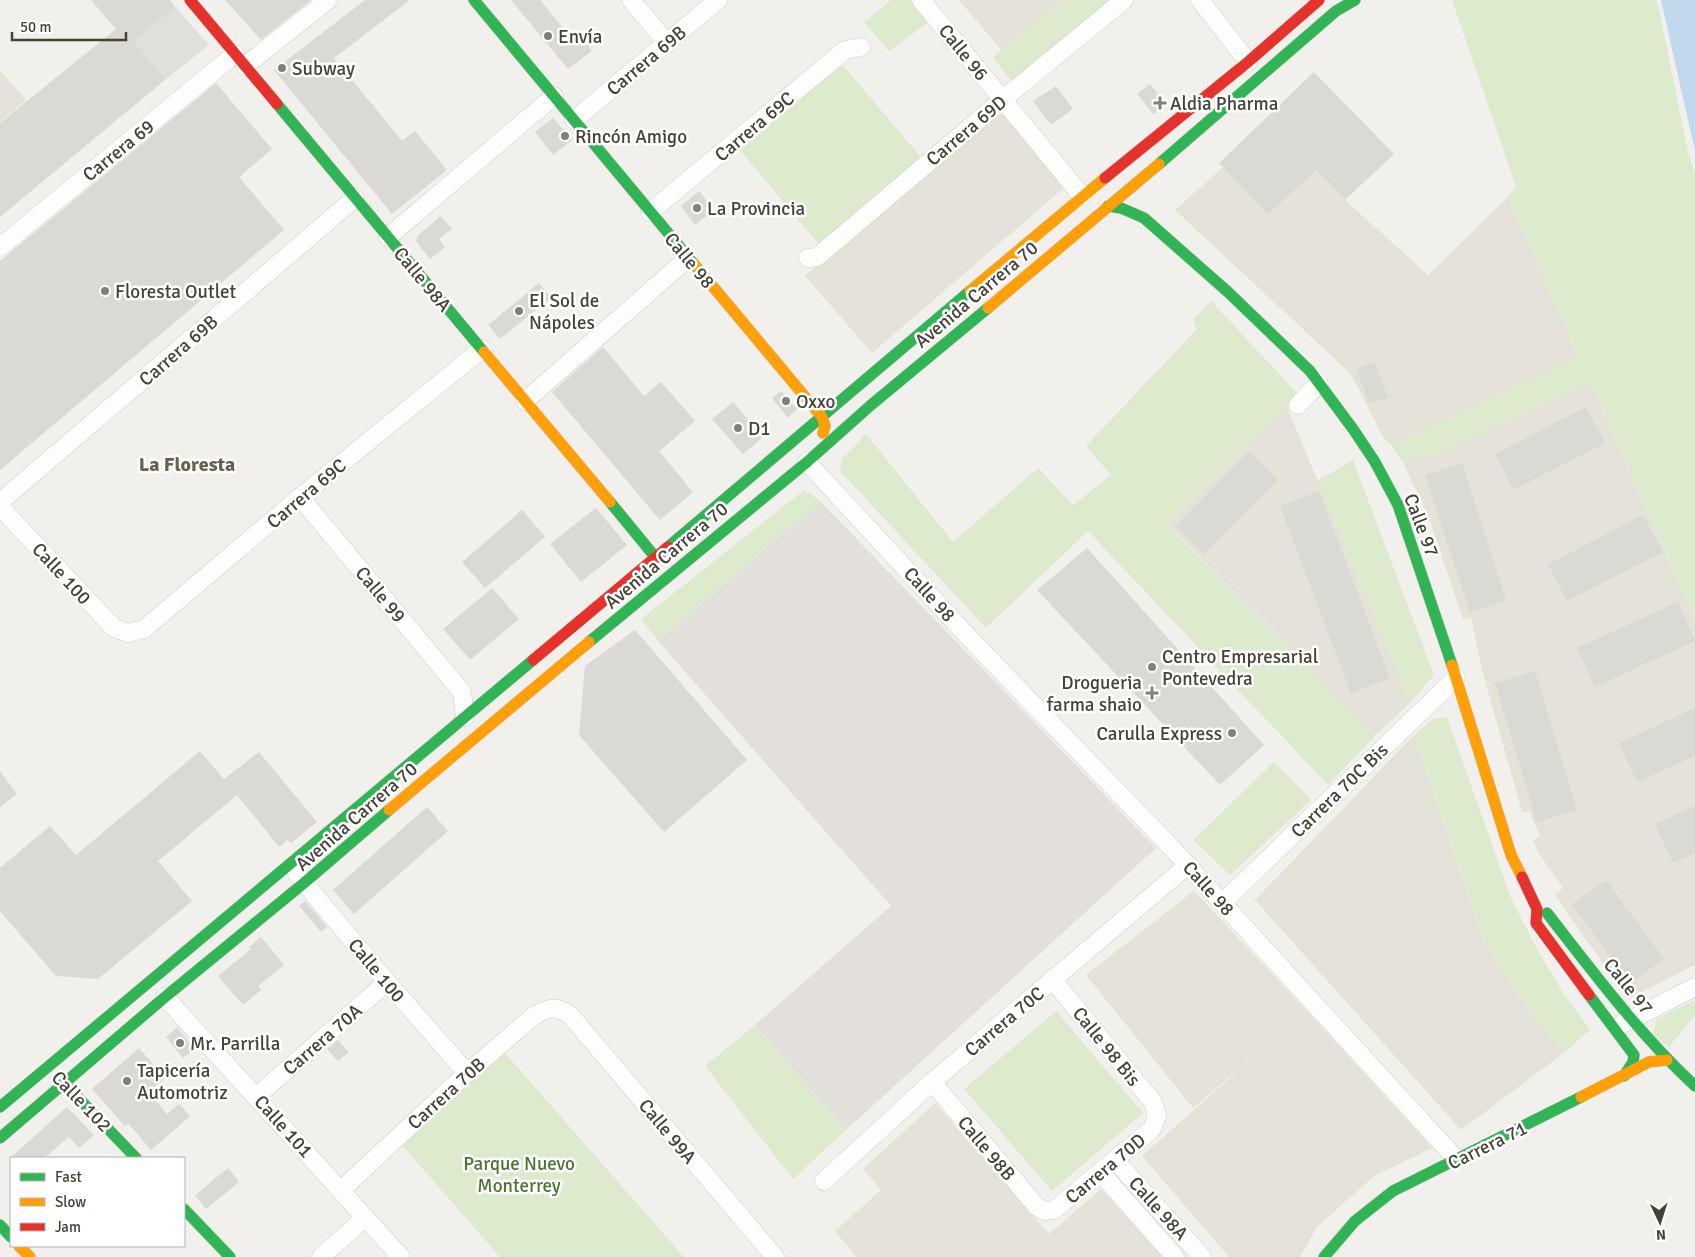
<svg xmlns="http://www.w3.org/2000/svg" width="1695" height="1257" viewBox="0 0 1695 1257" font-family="Signika,sans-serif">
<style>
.residential{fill:#e5e2da}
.industrial{fill:#e3e0dc}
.green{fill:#deeace}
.parking{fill:#e1dfdc}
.water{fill:#c0d9ec}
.building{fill:#dbd9d5}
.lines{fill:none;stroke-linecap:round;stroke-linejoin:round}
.street-casing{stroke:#d0ceca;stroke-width:19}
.fast-casing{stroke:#d0cdc3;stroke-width:12}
.slow-casing{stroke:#d0cdc3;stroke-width:12}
.jam-casing{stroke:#d0cdc3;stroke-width:12}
.street{stroke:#fdfdfc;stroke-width:18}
.fast{stroke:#30b455;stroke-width:11}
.slow{stroke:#ff9f0a;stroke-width:11}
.jam{stroke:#e5322d;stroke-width:11}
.poi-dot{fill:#837f77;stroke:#fff;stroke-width:2}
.labels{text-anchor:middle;stroke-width:5;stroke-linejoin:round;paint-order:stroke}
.poi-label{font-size:19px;fill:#474238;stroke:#fff;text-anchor:start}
.street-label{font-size:19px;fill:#474238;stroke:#fff}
.park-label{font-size:19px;fill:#48752f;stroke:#fff}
.neighbourhood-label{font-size:20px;font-weight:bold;fill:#696050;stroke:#fff}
</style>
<rect width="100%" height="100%" fill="#f2f0ec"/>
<g class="residential">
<path d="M959,0H1064L1002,51Z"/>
<path d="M0,70L26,100L0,122Z"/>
<path d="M1000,109L1065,187L872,353L805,276Z"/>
<path d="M1223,167L1268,215L1316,170L1345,200L1428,275L1508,197L1579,358L1391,445L1383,437L1351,374L1175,210Z"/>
<path d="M1590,382L1695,620V965L1628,999L1555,895L1563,888L1538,852L1533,840L1540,836L1529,811L1522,812L1482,670L1471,618L1463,619L1428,515L1403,463L1421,454L1426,459Z"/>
<path d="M1287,407L1410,703L1376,735L1166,523Z"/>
<path d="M1414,735L1485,944L1527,1009L1565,1052L1461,1130L1255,900Z"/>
<path d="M1194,891L1307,1011L1432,1148L1374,1176L1317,1227L1300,1257H1229L1142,1156L1267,1045L1193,1108L1086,975Z"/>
<path d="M935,1103L1049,1234L1101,1189L1163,1257H856L835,1231L881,1190L863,1169Z"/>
</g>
<path class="industrial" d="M820,501L1156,848L846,1130L755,1025L891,906L658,641Z"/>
<g class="green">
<path d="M891,0H911L929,22L889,51L864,22Z"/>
<path d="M1064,0H1111L1011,80L993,58Z"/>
<path d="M1452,0H1657L1688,152L1695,174V620L1590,382L1426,459L1421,454L1403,463L1391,445L1579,358L1508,197L1516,187Z"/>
<path d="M842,64L924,161L821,247L740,150Z"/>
<path d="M1211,301L1297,393L1287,407L1166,524L1376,735L1328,785L1088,531L986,628L840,471L842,459L866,434L953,542L1038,468L1073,505L1111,475L1086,446L1197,329L1193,320Z"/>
<path d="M1353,460L1434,675L1410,703L1317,481Z"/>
<path d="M804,490L820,501L658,641L641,619Z"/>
<path d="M1447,717L1511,898L1536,947L1563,993L1590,1030L1565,1052L1527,1009L1485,944L1414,735L1434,718Z"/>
<path d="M1274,762L1311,800L1230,875L1193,840Z"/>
<path d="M1695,1000V1015L1669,1047L1653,1035L1656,1019Z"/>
<path d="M1056,1011L1143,1113L1052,1191L964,1089Z"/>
<path d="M755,1025L846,1130L793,1179L705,1066Z"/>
<path d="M505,1053L684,1257H500L400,1143Z"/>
</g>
<path class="parking" d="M175,7L209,45L166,79L134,41Z"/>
<path class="water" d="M1661,0H1695V151Z"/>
<g class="building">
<path d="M91,0H170L175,7L134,41L166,79L0,217V123L116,29Z"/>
<path d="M225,0H311L261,40Z"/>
<path d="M365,0H410L334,58L402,141L415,131L447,170L392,214L274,70Z"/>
<path d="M511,0H540L573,40L580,35L592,51L568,69Z"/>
<path d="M1314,72L1394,154L1345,200L1316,170L1268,215L1219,163Z"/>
<path d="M216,83L272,149L239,177L284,230L0,470V261Z"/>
<path d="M1150,84L1166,104L1153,114L1137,94Z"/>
<path d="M1056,86L1073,109L1051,125L1033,101Z"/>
<path d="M553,118L572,140L553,155L535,132Z"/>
<path d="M699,191L714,210L695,225L681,206Z"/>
<path d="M441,216L452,229L439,239L445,247L430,259L416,241L418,235Z"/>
<path d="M539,283L551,298L500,339L488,325Z"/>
<path d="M603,347L644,396L661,382L695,421L659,451L693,492L660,520L552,392Z"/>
<path d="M1374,362L1388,397L1370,404L1356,369Z"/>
<path d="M781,391L797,409L788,418L772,398Z"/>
<path d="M733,402L763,437L743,454L712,419Z"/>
<path d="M1586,407L1605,443L1514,490L1495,454Z"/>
<path d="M1249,451L1278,480L1204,554L1175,526Z"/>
<path d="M1462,463L1506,600L1470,612L1425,475Z"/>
<path d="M1319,491L1390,678L1351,693L1280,506Z"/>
<path d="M596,508L627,545L581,582L550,544Z"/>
<path d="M522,510L545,537L485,588L462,562Z"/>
<path d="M1643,515L1663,552L1567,601L1548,564Z"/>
<path d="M1087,548L1264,745L1220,785L1037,590Z"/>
<path d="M492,588L519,619L470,660L443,629Z"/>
<path d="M1678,602L1695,641L1595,687L1577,648Z"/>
<path d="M635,630L747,760L664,832L579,735L585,666Z"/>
<path d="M1535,671L1577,810L1537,822L1495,683Z"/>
<path d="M1695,708V756L1637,782L1619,743Z"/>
<path d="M200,751L224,779L259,752L317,822L291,843L287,840L279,847L237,795L158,861L192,901L98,979L56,976L0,911V868L50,826L76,855Z"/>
<path d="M0,771L17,794L0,807Z"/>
<path d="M1695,806V853L1673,863L1655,824Z"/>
<path d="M427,807L448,831L354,914L333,890Z"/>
<path d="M1606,880L1664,959L1630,984L1572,904Z"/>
<path d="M305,901L327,927L321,932L299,906Z"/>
<path d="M261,937L284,965L258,986L261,990L243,1005L218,976L251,949L249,947Z"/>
<path d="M177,1027L195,1049L183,1058L166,1037Z"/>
<path d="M338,1040L349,1052L338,1061L327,1049Z"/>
<path d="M139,1048L165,1078L149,1092L167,1114L179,1104L190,1116L151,1150L128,1123L125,1126L92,1089Z"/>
<path d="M67,1107L94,1135L79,1148L69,1137L44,1158H10Z"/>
<path d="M228,1168L239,1182L206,1209L195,1195Z"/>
</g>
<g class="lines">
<g class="street-casing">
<g id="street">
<path d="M631,0L667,43"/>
<path d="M921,0L1082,196"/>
<path d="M1200,0L1248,62"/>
<path d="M245,66L328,0"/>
<path d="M574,120L718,0"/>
<path d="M650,212L845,50L861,47"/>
<path d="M388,237L554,96"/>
<path d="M0,247L235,54"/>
<path d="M808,258L817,257L1002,100L1124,0"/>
<path d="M525,401L688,258"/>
<path d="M1298,405L1319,383"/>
<path d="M807,462L976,645L1171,847L1457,1160"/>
<path d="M300,497L462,692L465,717"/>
<path d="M0,502L355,198"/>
<path d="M0,507L114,628L128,633L144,629L300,497L482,349"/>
<path d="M297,874L387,982L467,1073"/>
<path d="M1222,903L1456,678"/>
<path d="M165,997L401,1257"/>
<path d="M1622,1024L1695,987"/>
<path d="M932,1082L1037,1207L1045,1211L1054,1210L1152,1129L1157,1115L1153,1102L1052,979"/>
<path d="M257,1096L387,982"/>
<path d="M1115,1160L1202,1257"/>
<path d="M1100,1172L1175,1257"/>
<path d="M824,1181L932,1082L1188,865"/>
<path d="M341,1190L467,1073L535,1015C550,1007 555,1006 570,1015L775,1257"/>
<path d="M321,1257L365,1218"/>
</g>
</g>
<g class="fast-casing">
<g id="fast">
<path d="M474,0L694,264"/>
<path d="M277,104L484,352"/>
<path d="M1159,164L1336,11L1355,0"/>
<path d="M1108,206L1121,208L1144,218L1228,292L1310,371L1353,429L1375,462L1398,505L1452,665"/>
<path d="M610,502L656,558"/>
<path d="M668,547L970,291"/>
<path d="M589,642L807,462L871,405L988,308"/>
<path d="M1547,913C1594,973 1639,1034 1695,1086"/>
<path d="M1589,995L1634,1055L1633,1062L1624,1076"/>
<path d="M64,1083L136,1158"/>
<path d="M0,1107L533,660"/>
<path d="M0,1138L165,997L304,883L389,810"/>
<path d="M184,1209L230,1257"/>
<path d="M0,1225L11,1237"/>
<path d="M1324,1257L1355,1221L1393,1191L1581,1097"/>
</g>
</g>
<g class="slow-casing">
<g id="slow">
<path d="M694,264L822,417L825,426L823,433"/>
<path d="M970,291L1105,178"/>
<path d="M988,308L1159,164"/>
<path d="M484,352L610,502"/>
<path d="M1452,665L1511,855L1522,877"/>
<path d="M389,810L589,642"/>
<path d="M1581,1097L1649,1062L1667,1060"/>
<path d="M19,1246L30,1257"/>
</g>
</g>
<g class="jam-casing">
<g id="jam">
<path d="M190,0L277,104"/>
<path d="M1105,178L1248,62L1319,0"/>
<path d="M533,660L668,547"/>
<path d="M1522,877L1537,909L1536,923L1589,995"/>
</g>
</g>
<use href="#street" class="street"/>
<use href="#fast" class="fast"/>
<use href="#slow" class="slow"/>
<use href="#jam" class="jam"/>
</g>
<g class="poi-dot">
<circle cx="548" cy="36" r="5"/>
<circle cx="282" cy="68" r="5"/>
<path d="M1157.5 95.5h5v5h5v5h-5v5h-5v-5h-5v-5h5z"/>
<circle cx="565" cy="136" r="5"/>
<circle cx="697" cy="208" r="5"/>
<circle cx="105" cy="291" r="5"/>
<circle cx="519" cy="311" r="5"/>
<circle cx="786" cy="401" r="5"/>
<circle cx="738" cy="428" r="5"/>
<circle cx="1152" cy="667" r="5"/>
<path d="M1149.5 685.5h5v5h5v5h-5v5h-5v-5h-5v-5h5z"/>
<circle cx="1232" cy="733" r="5"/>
<circle cx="180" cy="1043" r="5"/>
<circle cx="127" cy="1081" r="5"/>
</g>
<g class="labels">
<g class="poi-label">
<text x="558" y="43">Envía</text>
<text x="292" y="75">Subway</text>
<text x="1170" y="110">Aldia Pharma</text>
<text x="575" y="143">Rincón Amigo</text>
<text x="707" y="215">La Provincia</text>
<text x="115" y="298">Floresta Outlet</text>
<text x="529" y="307">El Sol de<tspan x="529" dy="22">Nápoles</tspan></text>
<text x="796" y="408">Oxxo</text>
<text x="748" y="435">D1</text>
<text x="1162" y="663">Centro Empresarial<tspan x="1162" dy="22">Pontevedra</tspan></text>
<text x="1142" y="689" text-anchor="end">Drogueria<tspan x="1142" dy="22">farma shaio</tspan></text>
<text x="1222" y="740" text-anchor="end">Carulla Express</text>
<text x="190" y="1050">Mr. Parrilla</text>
<text x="137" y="1077">Tapicería<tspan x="137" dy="22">Automotriz</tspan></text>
</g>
<g class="street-label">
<text transform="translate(964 52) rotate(51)" y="7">Calle 96</text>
<text transform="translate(646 60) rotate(-40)" y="7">Carrera 69B</text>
<text transform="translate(754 126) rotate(-40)" y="7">Carrera 69C</text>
<text transform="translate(966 130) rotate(-40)" y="7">Carrera 69D</text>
<text transform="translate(118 150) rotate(-39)" y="7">Carrera 69</text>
<text transform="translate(690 260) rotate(50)" y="7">Calle 98</text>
<text transform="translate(423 279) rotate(50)" y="7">Calle 98A</text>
<text transform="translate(976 294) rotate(-40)" y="7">Avenida Carrera 70</text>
<text transform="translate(178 350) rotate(-41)" y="7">Carrera 69B</text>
<text transform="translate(306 493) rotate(-40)" y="7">Carrera 69C</text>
<text transform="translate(1422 525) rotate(69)" y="7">Calle 97</text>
<text transform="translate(666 555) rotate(-40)" y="7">Avenida Carrera 70</text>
<text transform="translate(62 573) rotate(47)" y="7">Calle 100</text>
<text transform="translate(381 594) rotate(50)" y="7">Calle 99</text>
<text transform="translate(930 594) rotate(48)" y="7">Calle 98</text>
<text transform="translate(1339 790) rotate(-44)" y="7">Carrera 70C Bis</text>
<text transform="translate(356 816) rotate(-41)" y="7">Avenida Carrera 70</text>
<text transform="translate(1209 888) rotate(48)" y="7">Calle 98</text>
<text transform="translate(377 970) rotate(50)" y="7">Calle 100</text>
<text transform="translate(1629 986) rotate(51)" y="7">Calle 97</text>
<text transform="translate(1004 1021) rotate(-40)" y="7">Carrera 70C</text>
<text transform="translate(322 1039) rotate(-41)" y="7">Carrera 70A</text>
<text transform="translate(1107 1046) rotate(51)" y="7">Calle 98 Bis</text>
<text transform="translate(446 1093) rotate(-42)" y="7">Carrera 70B</text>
<text transform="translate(82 1101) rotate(46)" y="7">Calle 102</text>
<text transform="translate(284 1126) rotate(48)" y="7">Calle 101</text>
<text transform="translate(668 1131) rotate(50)" y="7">Calle 99A</text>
<text transform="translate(1487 1145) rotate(-26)" y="7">Carrera 71</text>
<text transform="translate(987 1148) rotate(50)" y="7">Calle 98B</text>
<text transform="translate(1105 1168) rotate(-40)" y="7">Carrera 70D</text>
<text transform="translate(1159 1208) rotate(48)" y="7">Calle 98A</text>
</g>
<g class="park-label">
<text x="519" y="1170">Parque Nuevo<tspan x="519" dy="22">Monterrey</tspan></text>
</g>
<g class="neighbourhood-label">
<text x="187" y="471">La Floresta</text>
</g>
</g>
<rect x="10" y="1157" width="175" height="90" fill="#ffffff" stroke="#b5b3af"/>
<rect x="20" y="1173" width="25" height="8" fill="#30b455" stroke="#b5b3af"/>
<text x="55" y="1182" font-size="15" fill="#474238">Fast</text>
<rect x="20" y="1198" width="25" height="8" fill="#ff9f0a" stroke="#b5b3af"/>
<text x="55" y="1207" font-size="15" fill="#474238">Slow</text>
<rect x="20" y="1223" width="25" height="8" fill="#e5322d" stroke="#b5b3af"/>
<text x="55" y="1232" font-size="15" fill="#474238">Jam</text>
<g transform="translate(1660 1222) rotate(176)" stroke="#ffffff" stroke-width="4" paint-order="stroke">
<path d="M0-4L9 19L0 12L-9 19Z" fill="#474238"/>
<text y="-8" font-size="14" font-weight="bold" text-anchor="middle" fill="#474238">N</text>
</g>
<path d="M12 32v8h114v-8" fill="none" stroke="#474238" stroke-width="2.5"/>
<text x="20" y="32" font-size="15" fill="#474238" stroke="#ffffff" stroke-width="4" paint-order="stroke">50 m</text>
</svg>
